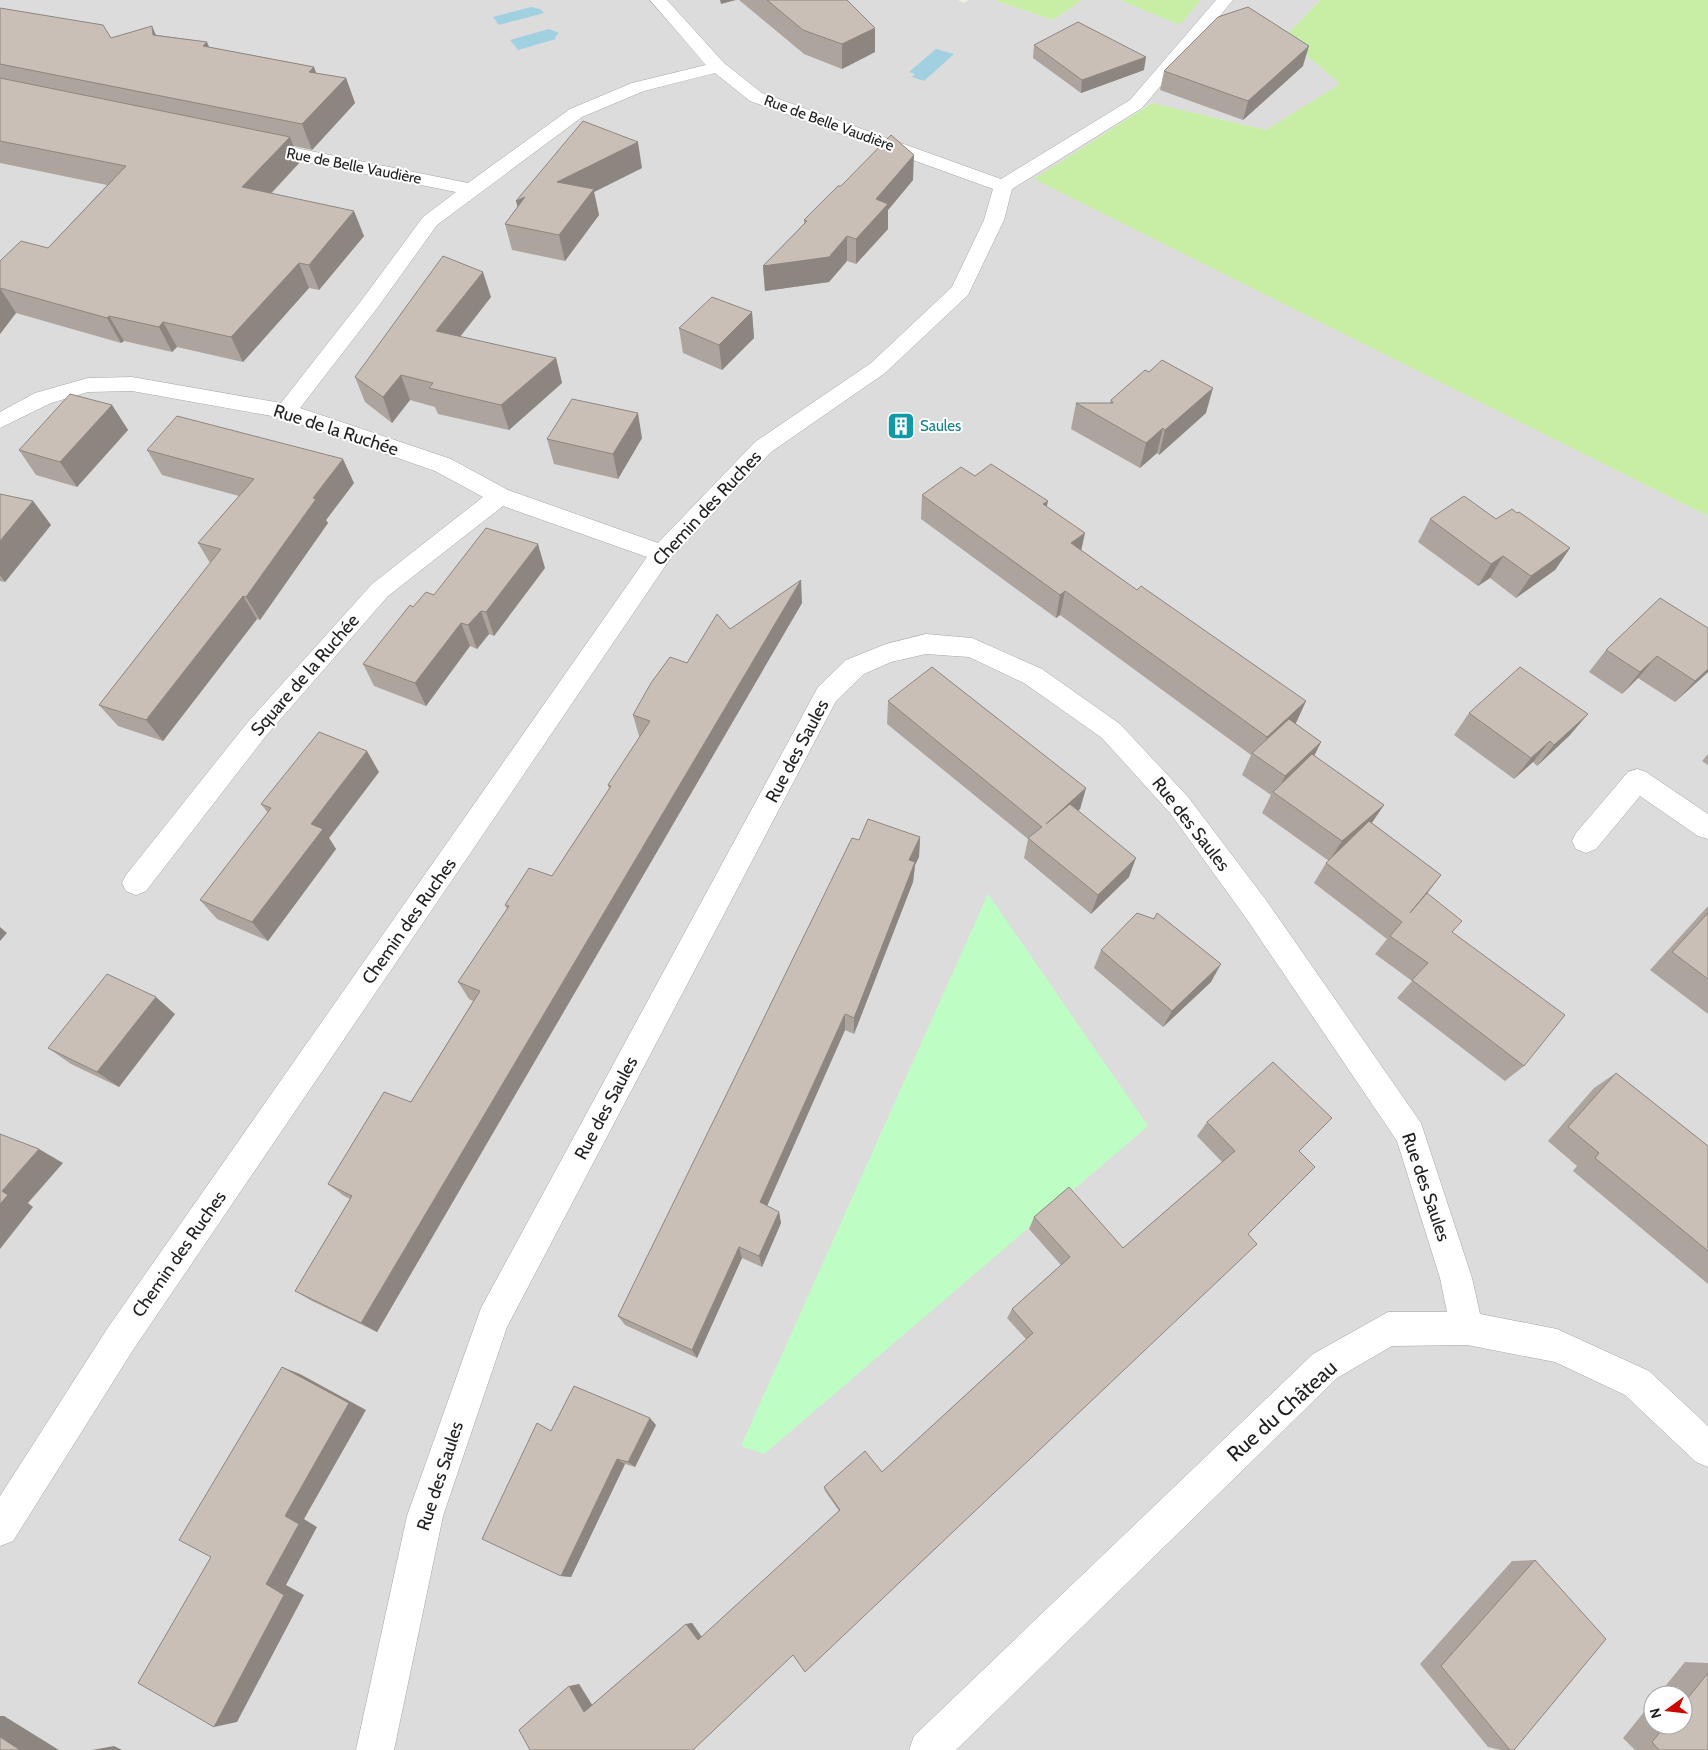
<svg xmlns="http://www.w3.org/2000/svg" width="1708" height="1750" viewBox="0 0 1708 1750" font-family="Cabin,sans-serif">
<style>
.residential{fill:#dddcdc;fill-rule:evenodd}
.grass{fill:#c8eea6}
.park{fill:#befec5}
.water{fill:#a1d1e1}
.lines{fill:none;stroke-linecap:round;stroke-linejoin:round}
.street-casing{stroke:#a6a6a6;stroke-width:1}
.street{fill:#fff;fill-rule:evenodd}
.wall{fill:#ada49d}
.shaded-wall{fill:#8d8680}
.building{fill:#c9bfb7;stroke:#8d8680}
.labels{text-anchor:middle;stroke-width:4;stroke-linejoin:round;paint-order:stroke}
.far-street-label{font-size:15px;fill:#1f1f1f;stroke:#fff}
.far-culture-label{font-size:15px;fill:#0d838f;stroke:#fff;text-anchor:start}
.street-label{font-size:18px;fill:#1f1f1f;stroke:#fff}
.near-street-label{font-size:21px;fill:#1f1f1f;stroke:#fff}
</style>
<rect width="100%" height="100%" fill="#f0ede4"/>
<path class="residential" d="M0,0H958L963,3L969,0H994L1053,20L1082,0H1120L1180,24L1201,0H1320L1285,37L1341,84L1266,130L1151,103L1035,179L1708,516V1750H0ZM1653,1695H1683V1725H1653Z"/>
<g class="grass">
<path d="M994,0H1082L1053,20Z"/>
<path d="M1120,0H1201L1180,25Z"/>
<path d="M1320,0H1708V516L1034,179L1152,103L1266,130L1340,84L1285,37Z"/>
</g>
<path class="park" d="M988,894L1148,1126L764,1454L741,1446Z"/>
<g class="water">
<path d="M531,7L540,9L544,13L499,25L493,17Z"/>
<path d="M549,29L559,33L555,37L556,39L518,50L510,40Z"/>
<path d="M936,49L954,54L924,81L912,77L915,74L909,72Z"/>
</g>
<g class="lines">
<g class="street-casing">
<g id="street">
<path d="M650,0H667L724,63L762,93L1001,179L1130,100L1216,0H1233L1142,108L1012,189L1004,220L968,295L885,373L771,452L670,559L133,1350L13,1541L0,1546V1496L109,1326L647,557L503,506L388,596L265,737L146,891L136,895L126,891L122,883L126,875L247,723L372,584L483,497L435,471L283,418L132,391L88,392L51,403L0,428V412L35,393L88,378L132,377L281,403L364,297L423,217L456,192L261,153L255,151L252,147L255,143L261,141L468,183L570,109L632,83L706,65ZM715,73L750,101L993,189L984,220L952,287L871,363L755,442L658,543L508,490L451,459L300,408L378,307L437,225L582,117L644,91Z"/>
<path d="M926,634L972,638L1042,669L1120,724L1188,797L1266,900L1421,1123L1472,1278L1480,1314L1557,1329L1649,1371L1708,1426V1467L1696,1462L1625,1395L1555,1362L1467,1345L1392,1346L1337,1378L956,1750H909L914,1736L1313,1354L1388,1312H1447L1440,1278L1397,1141L1246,918L1170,813L1102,738L1024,683L969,657L926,654L891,662L864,674L836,701L507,1327L443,1516L394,1750H356L407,1516L481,1308L818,687L846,660L886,644Z"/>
<path d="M1637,769L1646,772L1708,814V839L1698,836L1640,796L1596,849L1586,853L1576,849L1572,841L1576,833L1628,772Z"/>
</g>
</g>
<use href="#street" class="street"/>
</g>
<g class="wall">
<path d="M739,0H847L875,52L842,69L804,54Z"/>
<path d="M0,8L111,38L157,35L207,42L209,47L314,67L316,73L346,78L355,103L312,150L294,146L300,162L271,194L364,236L319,290L309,288L243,362L177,347L172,352L124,341L121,343L16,313L0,334V261L48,248L107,185L0,163Z"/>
<path d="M1034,45L1144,70L1081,93L1033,58Z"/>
<path d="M1303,66L1243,120L1160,90L1164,71Z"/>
<path d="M642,168L594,192L599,215L565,261L512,250L505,224L518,206L516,201Z"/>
<path d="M913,180L888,210V229L856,264L847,261L829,282L765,291L763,266L804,224V220L841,186Z"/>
<path d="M491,297L460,337L556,358L562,383L509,430L438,414L435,407L410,400L392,423L365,402L355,377Z"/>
<path d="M752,312L754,338L722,370L683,353L679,328Z"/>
<path d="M1111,400L1206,413L1159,455L1157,453L1140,468L1071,429L1076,403H1110Z"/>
<path d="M112,405L128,430L77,487L36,475L19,450Z"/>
<path d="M642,438L618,479L554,464L547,439Z"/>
<path d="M147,450L354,483L326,520L328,523L260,620L257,619L163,741L118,726L99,705L210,563L198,543L239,496L162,475Z"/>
<path d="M0,494L33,501L51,525L5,582L0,581Z"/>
<path d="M922,495L1047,507L1081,550L1137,590L1306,701L1295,724L1321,742L1314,756L1384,805L1372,823L1441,875L1427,894L1452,932L1524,1066L1505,1081L1397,998L1412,981L1375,954L1387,939L1314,883L1326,863L1329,861L1262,813L1271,795L1242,775L1251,755L1060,615L1056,618L921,519Z"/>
<path d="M1517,513L1570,548L1555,570L1516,598L1490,578L1478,586L1418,542L1430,519H1496Z"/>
<path d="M545,568L494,636L489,634L477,649L470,646L426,706L374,686L363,664L413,607L434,595Z"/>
<path d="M1660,598L1708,672L1675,702L1638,678L1622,694L1589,672L1606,650Z"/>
<path d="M802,603L377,1332L312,1301L295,1291L350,1199L344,1196L328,1184L411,1102L473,1001L469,999L458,982L507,909L505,905L552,876L609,789L608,785L640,737L639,736L633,715L687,663L730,629Z"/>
<path d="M888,701L1086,788L1080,809L1078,811L1129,877L1091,914L1024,858L1028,839L887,724Z"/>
<path d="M1469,713L1570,735L1537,766L1533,762L1514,779L1454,735Z"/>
<path d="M1708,754V765L1702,761Z"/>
<path d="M379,772L329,838L336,849L268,941L217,919L200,900L268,813L261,804Z"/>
<path d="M920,837L919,857L915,865L913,882L854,1034L845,1030L767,1206L779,1212L781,1223L762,1267L742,1258L697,1358L625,1325L618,1316L859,840Z"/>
<path d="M1708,906V1014L1650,970Z"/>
<path d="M1101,950L1211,982L1163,1027L1094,968Z"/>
<path d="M175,1014L119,1087L71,1064L48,1048Z"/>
<path d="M1616,1073L1708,1146V1284L1573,1171L1577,1166L1548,1141L1594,1088Z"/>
<path d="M1332,1118L793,1655L519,1730L579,1684L592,1705L686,1624L692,1623L702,1637L839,1511L825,1491L824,1487L882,1472L1026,1339L1007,1318L1012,1309L1061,1265L1029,1229L1034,1217L1123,1248L1222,1162L1197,1136L1207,1122Z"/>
<path d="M656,1425L635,1467L625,1464L571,1577L561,1576L551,1431Z"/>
<path d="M1535,1560L1514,1750H1501L1488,1747L1420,1664L1512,1561Z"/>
<path d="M1685,1662L1708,1663V1750H1635L1623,1738L1653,1701V1725H1683V1695H1658Z"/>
</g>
<g class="shaded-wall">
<path d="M720,0H736L721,4Z"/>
<path d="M152,26L163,51L153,35Z"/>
<path d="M875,28V52L842,69V44Z"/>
<path d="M207,42L217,68L203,46Z"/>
<path d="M1309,46L1303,66L1243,120L1248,101Z"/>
<path d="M1146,57L1144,70L1081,93L1082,80Z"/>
<path d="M314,67L323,93L309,72Z"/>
<path d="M346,78L355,103L312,150L302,124Z"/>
<path d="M290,137L300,162L252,213L242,187Z"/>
<path d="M638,142L642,168L594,192L599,215L565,261L559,235L557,182Z"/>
<path d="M914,155L913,180L888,210V229L856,264V239L876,199Z"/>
<path d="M525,197L523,227L516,201Z"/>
<path d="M354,211L364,236L319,290L309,265Z"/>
<path d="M847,236V261L829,282L765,291L763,266Z"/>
<path d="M299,263L309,288L243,362L231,337Z"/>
<path d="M483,272L491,297L444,357L436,331Z"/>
<path d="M0,288L16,313L0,334Z"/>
<path d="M752,312L754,338L722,370L719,345Z"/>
<path d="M109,316L124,341L121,343L107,318Z"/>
<path d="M163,322L177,347L172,352L159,327Z"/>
<path d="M556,358L562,383L509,430L501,405Z"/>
<path d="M401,375L410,400L392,423L383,397Z"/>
<path d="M1213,388L1206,413L1159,455L1165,430Z"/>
<path d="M112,405L128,430L77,487L60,462Z"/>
<path d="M638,413L642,438L618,479L613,454Z"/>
<path d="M1163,428L1157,453L1140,468L1146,443Z"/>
<path d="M343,459L354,483L326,520L328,523L260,620L246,597L313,498Z"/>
<path d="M33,501L51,525L5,582L0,575V541Z"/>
<path d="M1048,501L1043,525V504Z"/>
<path d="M1085,533L1080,556L1071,543Z"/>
<path d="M538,544L545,568L494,636L486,612Z"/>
<path d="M1570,548L1555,570L1516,598L1531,576Z"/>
<path d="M1503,556L1490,578L1478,586L1491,564Z"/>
<path d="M801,580L802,603L377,1332L361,1323Z"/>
<path d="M1065,591L1060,615L1056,618L1060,595Z"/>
<path d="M243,596L257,619L163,741L146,720Z"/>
<path d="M481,611L489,634L477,649L468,625Z"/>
<path d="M461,623L470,646L426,706L415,683Z"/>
<path d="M1657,656L1638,678L1622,694L1640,672Z"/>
<path d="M1708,669V672L1675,702L1695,681Z"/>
<path d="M1306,701L1296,723L1258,757H1257L1267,737Z"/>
<path d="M1588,714L1570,735L1537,766L1554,745Z"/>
<path d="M1550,741L1533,762L1514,779L1531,758Z"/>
<path d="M1321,742L1310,764L1276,794L1285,776Z"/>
<path d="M367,751L379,772L329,838L336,849L268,941L252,922L311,824Z"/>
<path d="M1086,788L1080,809L1041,844L1046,824Z"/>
<path d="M1384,805L1370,825L1329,861L1342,841Z"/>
<path d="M920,837L919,857L915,865L913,882L854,1034V1018L909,860Z"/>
<path d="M1136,858L1129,877L1091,914L1098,895Z"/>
<path d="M0,927L7,933L0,941Z"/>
<path d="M1221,964L1211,982L1163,1027L1172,1011Z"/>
<path d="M156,997L175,1014L119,1087L97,1072Z"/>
<path d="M845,1014V1030L763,1215L760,1202Z"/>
<path d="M39,1149L63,1163L28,1203L33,1207L0,1249V1204L2,1191Z"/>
<path d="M779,1212L781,1223L762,1267L759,1256Z"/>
<path d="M739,1247L742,1258L697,1358L692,1350Z"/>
<path d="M282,1367L300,1374L366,1410L304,1519L317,1527L286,1585L304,1595L237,1722L214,1727L266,1584L285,1516Z"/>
<path d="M650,1418L656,1425L635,1467L628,1462Z"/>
<path d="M617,1459L625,1464L571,1577L561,1576Z"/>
<path d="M692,1623L703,1639L698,1640L686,1624Z"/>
<path d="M579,1684L594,1708L584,1712L569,1686Z"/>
<path d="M0,1716H4L59,1750H20L0,1737Z"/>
<path d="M114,1746L122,1750H92Z"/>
</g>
<g class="building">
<path d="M767,0H847L875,28L842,44L803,30Z"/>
<path d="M1248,7L1309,46L1248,101L1164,71L1218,17Z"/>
<path d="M0,8L103,25L111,38L152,26L153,35L207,42L203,46L314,67L309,72L346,78L302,124L0,64Z"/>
<path d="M1078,22L1146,57L1082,80L1034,45Z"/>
<path d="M0,78L290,137L242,187L354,211L309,265L299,263L231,337L163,322L159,327L109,316L107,318L0,288V261L21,241L48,248L126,166L0,141Z"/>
<path d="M583,121L638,142L557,182L594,189L559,235L505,224L525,197L516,201Z"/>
<path d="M891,135L914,155L876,199L888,204L856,239L847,236L829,257L763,266L807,221L804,220L838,186H841Z"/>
<path d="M443,256L483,272L436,331L556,358L501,405L429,388L433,383L401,375L383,397L355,377Z"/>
<path d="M712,297L752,312L719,345L679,328Z"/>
<path d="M1162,360L1213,388L1165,430L1163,428L1146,443L1076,403H1113L1111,400L1145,370L1149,372Z"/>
<path d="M70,394L112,405L60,462L19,450Z"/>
<path d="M572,399L638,413L613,454L547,439Z"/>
<path d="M177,416L343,459L313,498L316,499L246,597L243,596L146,720L99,705L221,549L198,543L254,479L147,450Z"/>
<path d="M991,464L1048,501L1043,504L1085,533L1071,543L1137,590L1141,586L1306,701L1267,737L1065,591L1060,595L922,495L961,467L975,476Z"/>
<path d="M0,494L33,501L0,541Z"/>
<path d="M1464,496L1496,519L1512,509L1517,513L1519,512L1570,548L1531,576L1503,556L1491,564L1430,519Z"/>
<path d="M486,528L538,544L486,612L481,611L468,625L461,623L415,683L363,664L410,605L413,607L426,592L434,595Z"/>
<path d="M801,580L361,1323L295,1291L352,1196L328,1184L384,1092L411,1102L480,991L458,982L509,906L505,905L529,868L552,876L611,786L608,785L650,721L633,715L651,683L670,657L687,663L717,614L730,629Z"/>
<path d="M1660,598L1708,628V669L1695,681L1657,656L1640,672L1606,650Z"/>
<path d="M932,667L1086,788L1046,824L1070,804L1136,858L1098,895L1028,838L1042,827L888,701Z"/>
<path d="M1520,667L1588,714L1554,745L1550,741L1531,758L1469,713Z"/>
<path d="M1289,719L1321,742L1285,776L1252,753Z"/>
<path d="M319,732L367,751L311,824L323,829L252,922L200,900L271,808L261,804Z"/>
<path d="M1312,754L1384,805L1342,841L1273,792Z"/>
<path d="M868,819L920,837L909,860L915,862L854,1018L845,1014L760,1202L779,1212L759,1256L739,1247L692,1350L618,1316L852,838L859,840Z"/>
<path d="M1369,821L1441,875L1410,913L1427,893L1462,921L1452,932L1565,1015L1524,1066L1412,980L1428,963L1390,936L1402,922L1326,863Z"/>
<path d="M1137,913L1154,919L1157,913L1221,964L1172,1011L1101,950Z"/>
<path d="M1708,913V979L1672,952Z"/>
<path d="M107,974L156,997L97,1072L48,1048Z"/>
<path d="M1273,1062L1332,1118L1299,1151L1315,1167L1248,1234L1257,1244L805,1672L793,1655L693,1750H530L519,1730L569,1686L584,1712L686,1624L698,1640L840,1510L824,1487L865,1451L882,1472L1033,1333L1012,1309L1070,1257L1034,1217L1069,1187L1123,1248L1235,1151L1207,1122Z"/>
<path d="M1616,1073L1708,1146V1251L1595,1158L1599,1153L1568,1127Z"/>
<path d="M0,1134L39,1149L2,1191L8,1195L0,1204Z"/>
<path d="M282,1367L349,1403L285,1516L299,1524L266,1584L284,1595L214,1727L138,1683L211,1557L179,1540Z"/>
<path d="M574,1386L650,1418L628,1462L617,1459L561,1576L482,1539L537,1423L551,1431Z"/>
<path d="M1535,1560L1606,1639L1514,1750H1510L1441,1666Z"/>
<path d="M1708,1673V1750H1659L1652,1742L1666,1725H1683V1704Z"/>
<path d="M0,1737L20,1750H0Z"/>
</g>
<defs>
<g id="building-square" transform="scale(1.4375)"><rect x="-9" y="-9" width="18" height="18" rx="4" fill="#0f9aa8" stroke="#fff"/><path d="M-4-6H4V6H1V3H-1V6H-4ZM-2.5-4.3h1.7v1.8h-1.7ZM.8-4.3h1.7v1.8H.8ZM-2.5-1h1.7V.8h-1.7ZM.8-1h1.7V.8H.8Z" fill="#fff"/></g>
</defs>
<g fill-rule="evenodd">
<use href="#building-square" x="901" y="426"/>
</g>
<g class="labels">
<g class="far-street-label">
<text transform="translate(829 123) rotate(20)" y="5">Rue de Belle Vaudière</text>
<text transform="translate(354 166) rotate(11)" y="5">Rue de Belle Vaudière</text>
</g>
<g class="far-culture-label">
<text x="920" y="431">Saules</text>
</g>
<g class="street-label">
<text transform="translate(336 430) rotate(18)" y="6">Rue de la Ruchée</text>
<text transform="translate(707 508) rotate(-47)" y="6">Chemin des Ruches</text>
<text transform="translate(305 675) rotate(-49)" y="6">Square de la Ruchée</text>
<text transform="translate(797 751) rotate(-62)" y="6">Rue des Saules</text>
<text transform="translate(1191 824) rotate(52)" y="6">Rue des Saules</text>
<text transform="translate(409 921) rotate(-55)" y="6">Chemin des Ruches</text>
<text transform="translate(606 1108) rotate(-62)" y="6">Rue des Saules</text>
<text transform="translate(1426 1187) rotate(71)" y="6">Rue des Saules</text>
<text transform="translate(179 1254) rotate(-55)" y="6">Chemin des Ruches</text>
<text transform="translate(440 1476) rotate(-72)" y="6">Rue des Saules</text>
</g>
<g class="near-street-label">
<text transform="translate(1282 1411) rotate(-42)" y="7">Rue du Château</text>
</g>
</g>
<g transform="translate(1668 1710) rotate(255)"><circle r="24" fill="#ffffff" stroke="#a5a5a5"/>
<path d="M0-4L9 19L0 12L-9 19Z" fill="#ce0600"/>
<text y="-8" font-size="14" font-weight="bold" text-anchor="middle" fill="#1f1f1f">N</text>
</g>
</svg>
